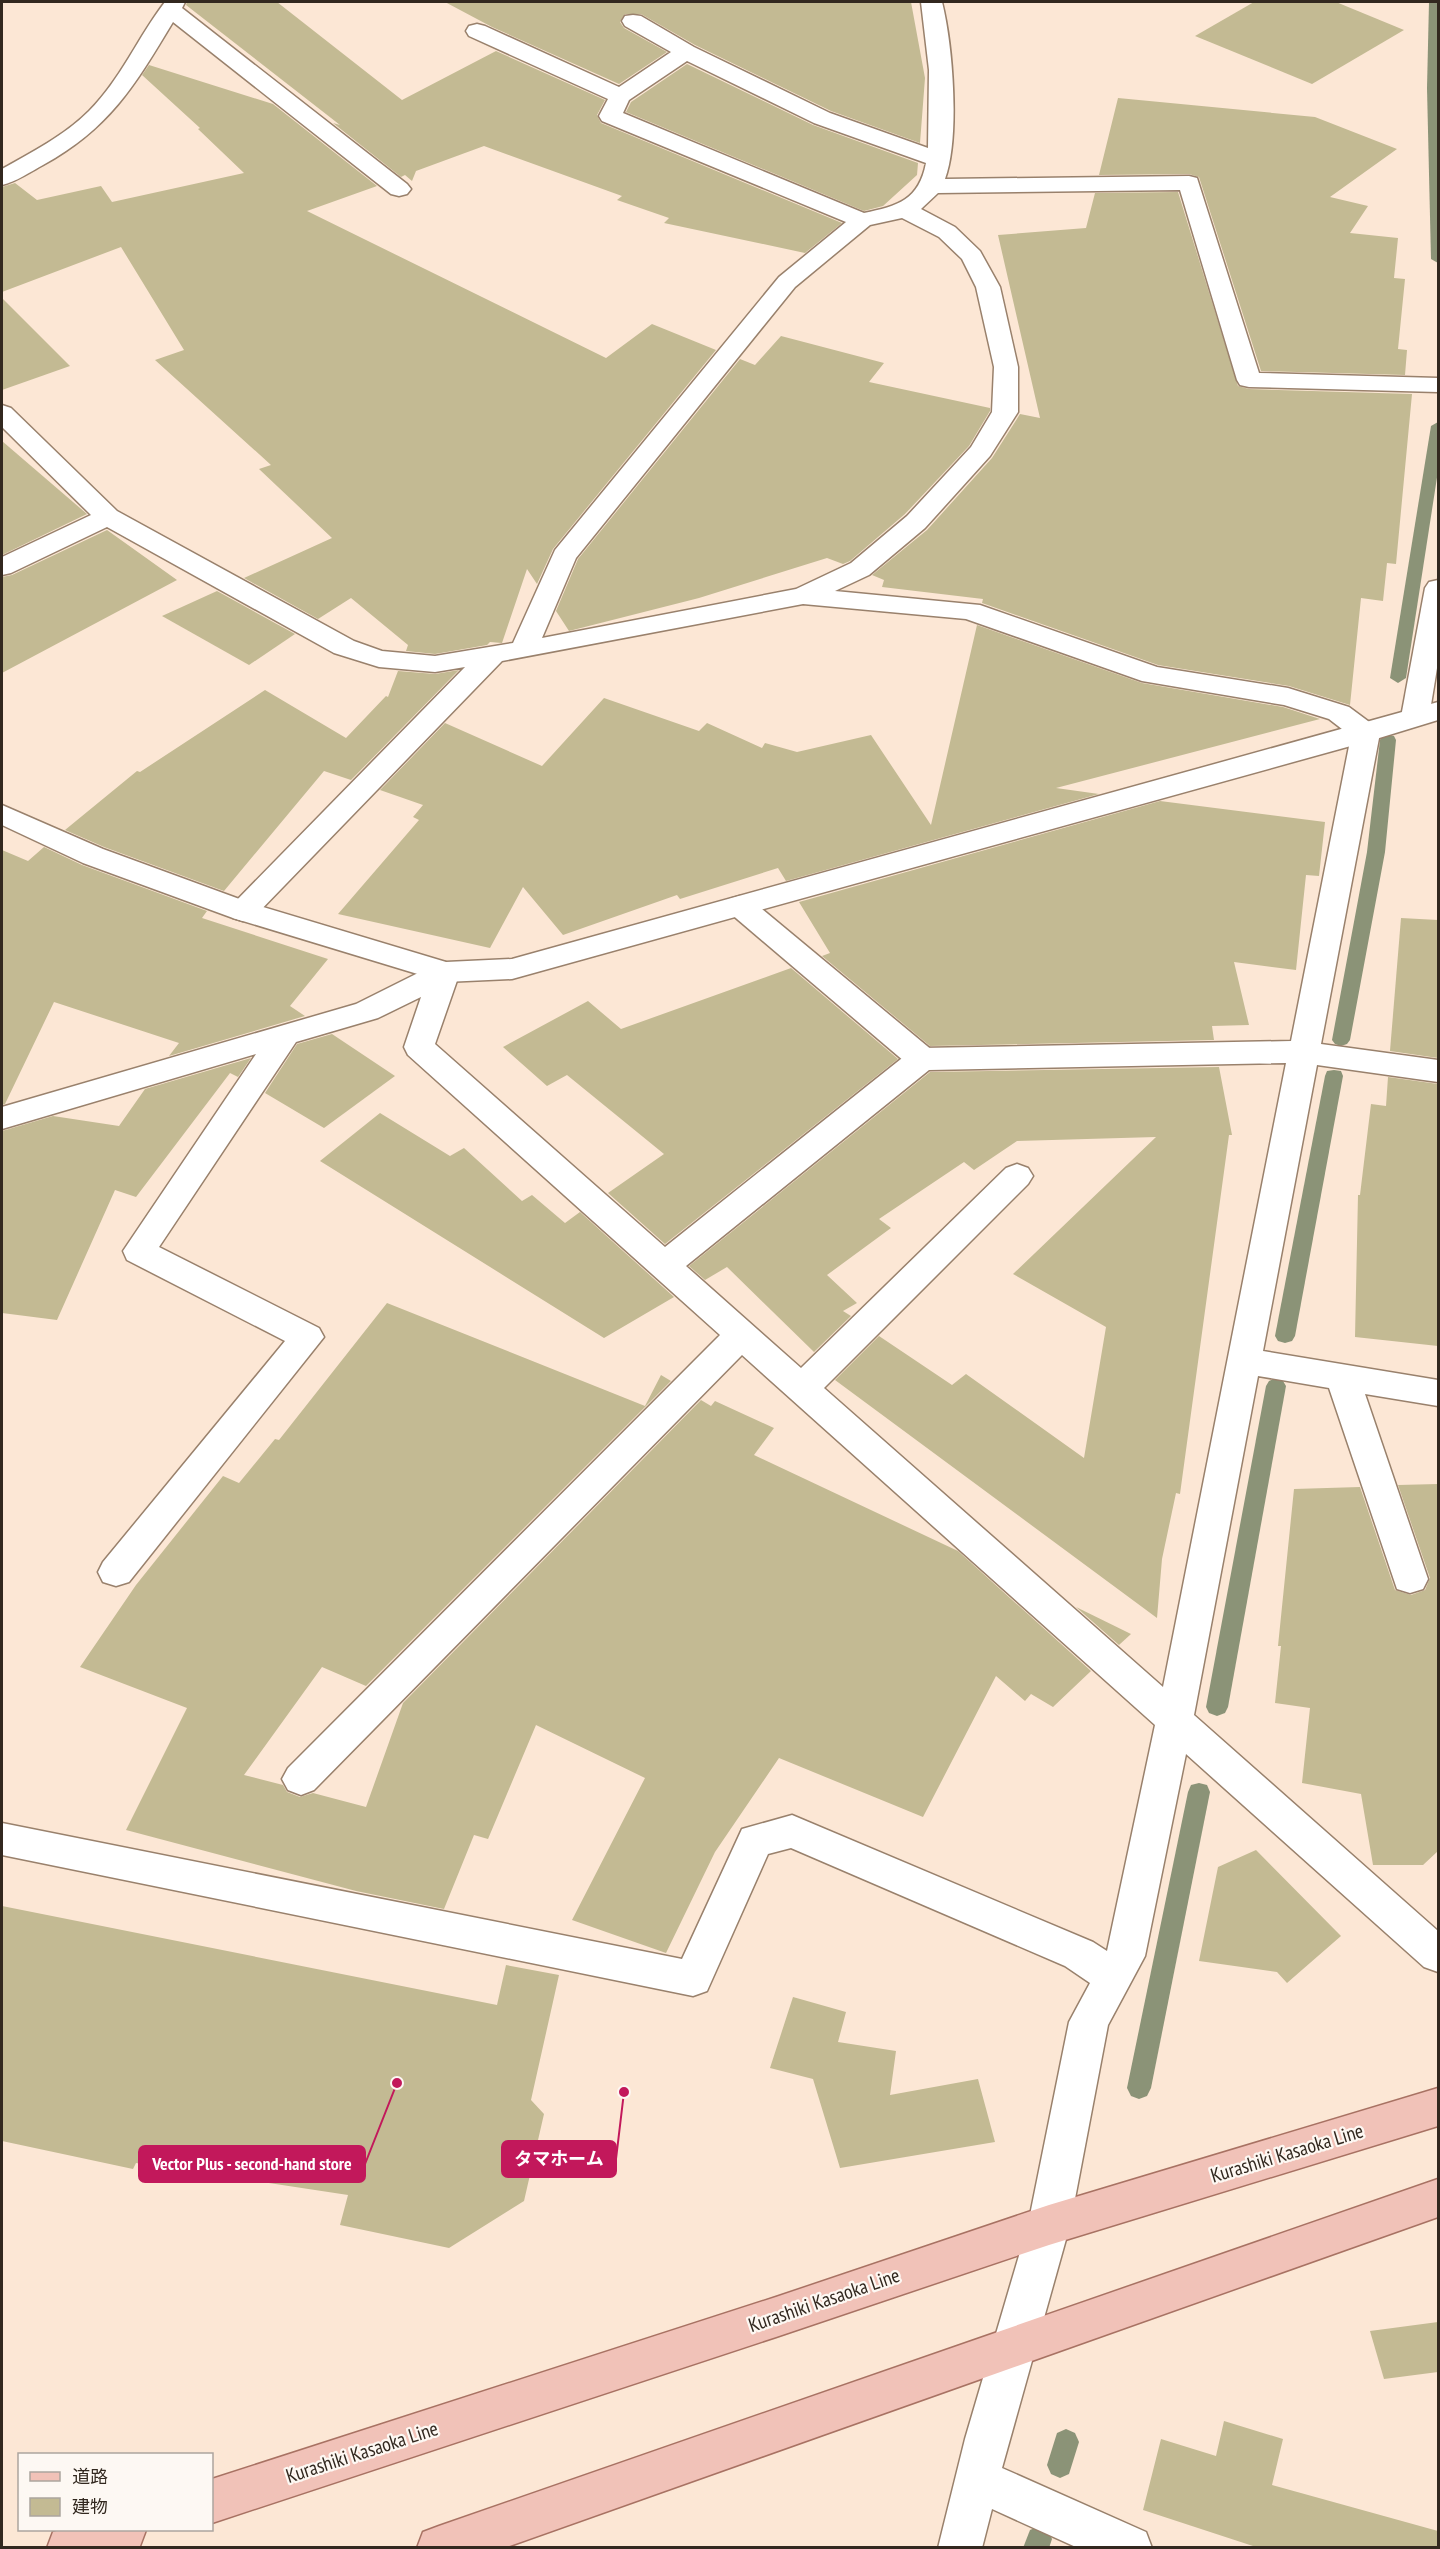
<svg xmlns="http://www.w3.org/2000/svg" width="1440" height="2549" viewBox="0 0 1440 2549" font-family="'PT Sans Narrow','Noto Sans JP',sans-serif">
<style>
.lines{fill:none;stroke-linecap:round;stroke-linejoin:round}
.stream{fill:#8b9377;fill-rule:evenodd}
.building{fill:#c3ba93}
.service-casing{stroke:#99816c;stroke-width:3}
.minor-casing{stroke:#99816c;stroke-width:3}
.tertiary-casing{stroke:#99816c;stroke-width:3}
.primary-casing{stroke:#a87263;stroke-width:3}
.service{fill:#fff;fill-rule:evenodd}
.minor{fill:#fff;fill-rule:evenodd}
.tertiary{fill:#fff;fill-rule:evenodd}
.primary{fill:#f1c2b8;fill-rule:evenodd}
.labels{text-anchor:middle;stroke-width:4.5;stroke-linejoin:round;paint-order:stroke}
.near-street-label{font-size:20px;fill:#32281f;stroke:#fdf8f3}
.leader{fill:none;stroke:#c2185b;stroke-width:2}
.callout-dot{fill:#c2185b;stroke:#fdf8f3;stroke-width:2}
.callout{fill:#c2185b;stroke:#c2185b;stroke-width:2}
.callout-label{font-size:18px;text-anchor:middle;font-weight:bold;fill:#fff}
</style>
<rect width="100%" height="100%" fill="#fce7d5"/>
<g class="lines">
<g class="stream">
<path d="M1429,2H1438V263L1431,259L1427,88Z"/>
<path d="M1438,422V471L1406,678L1398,683L1390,678L1431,426Z"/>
<path d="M1388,735L1394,736L1396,740L1385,852L1350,1040L1347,1044L1341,1046L1335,1044L1332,1040L1367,852L1380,740L1382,736Z"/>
<path d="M1334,1070L1341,1071L1343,1076L1295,1336L1292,1341L1285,1343L1278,1341L1275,1336L1325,1076L1327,1071Z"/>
<path d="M1276,1378L1283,1381L1286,1386L1228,1707L1225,1713L1217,1716L1209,1713L1206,1707L1266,1386L1269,1381Z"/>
<path d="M1199,1783L1207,1785L1210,1792L1151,2088L1147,2096L1139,2099L1131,2096L1127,2088L1188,1792L1191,1785Z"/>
<path d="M1066,2429L1075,2433L1079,2442L1069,2474L1060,2478L1051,2474L1047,2465L1057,2433Z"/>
<path d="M1039,2526L1048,2530L1052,2539L1049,2548H1023L1030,2530Z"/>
</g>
</g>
<g class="building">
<path d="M187,2H277L402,100L496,51L605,100L597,115L601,123L842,223L805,253L664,223L669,218L617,200L622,196L484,146L416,171L412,181L405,175L401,177L333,123L340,125L186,5Z"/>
<path d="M445,2H911L925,78L920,143L831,111L695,45L641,14H625L620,22L624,28L667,52L619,84L492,27Z"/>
<path d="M1254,2H1336L1404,30L1312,84L1195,36Z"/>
<path d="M687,64L813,125L918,163L917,175L883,206L864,211L626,112L631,102Z"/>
<path d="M149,65L273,104L377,186L307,211L606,358L652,324L716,350L553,549L537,584L527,569L502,643L490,642L487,645L435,654L406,651L408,645L351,598L318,619L244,578L332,538L259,469L271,465L155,360L184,350L121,247L2,292V187L15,183L37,200L101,186L112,202L244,173L198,129L200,128L142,75Z"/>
<path d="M1118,98L1315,117L1397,149L1330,197L1368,206L1350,233L1398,238L1394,278L1405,279L1398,349L1407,350L1405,375L1261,371L1199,177L1189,174L1099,175Z"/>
<path d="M1178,192L1238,386L1249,389L1412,394L1396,564L1387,563L1383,601L1361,598L1350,705L1289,686L1158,665L982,603L983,599L882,587L884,580L872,575L927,530L992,458L1020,414L1040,418L998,235L1086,228L1095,193Z"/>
<path d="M2,298L70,366L2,390Z"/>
<path d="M781,336L884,363L869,382L990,408V411L969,446L905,514L850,561L843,564L827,558L699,598L569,631L556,611L578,559L740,359L755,365Z"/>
<path d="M2,441L87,514L2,555Z"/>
<path d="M107,530L177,580L2,673V577L12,575Z"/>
<path d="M217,591L295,634L249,665L162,616Z"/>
<path d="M977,625L1142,683L1283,707L1320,719L1056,788L1099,794L786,881L778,868L680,899L677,895L563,935L523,887L490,948L338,914L419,820L413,817L423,805L380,790L445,723L542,766L604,698L699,731L707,723L762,748L765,743L797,752L871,735L931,825Z"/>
<path d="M459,670L351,780L324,771L224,891L104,847L65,830L137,771L140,772L265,690L346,738L386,696L388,697L398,671L435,674Z"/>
<path d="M1160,801L1325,822L1319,876L1306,875L1296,970L1234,962L1249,1025L1212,1026L1214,1040L930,1046L822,956L830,953L799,902Z"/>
<path d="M44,847L82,865L207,911L202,918L328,959L290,1006L305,1016L169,1056L179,1043L54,1002L5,1104L2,1105V850L28,861Z"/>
<path d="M1401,918L1438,920V1058L1390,1051Z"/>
<path d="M791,968L898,1059L665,1244L608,1193L664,1154L567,1075L547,1086L503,1047L588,1001L621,1029Z"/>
<path d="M332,1034L395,1076L324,1128L265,1093L297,1044Z"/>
<path d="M251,1058L238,1077L230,1073L136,1197L115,1190L57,1320L2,1313V1131L53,1116L119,1126L145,1089Z"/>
<path d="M1219,1067L1232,1135H1229L1180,1494L1176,1493L1162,1559L1157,1618L835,1380L879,1336L952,1385L966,1374L1084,1458L1106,1327L1013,1274L1156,1137L1017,1141L974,1170L964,1162L879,1219L891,1228L827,1275L857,1303L843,1311L851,1316L814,1352L727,1267L705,1280L689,1266L930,1072Z"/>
<path d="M1388,1077L1438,1084V1346L1355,1337L1358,1195H1360L1371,1104L1386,1106Z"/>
<path d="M380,1113L450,1156L464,1148L522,1201L532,1195L565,1223L580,1212L674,1297L604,1338L320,1161Z"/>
<path d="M387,1303L645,1406L661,1375L671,1381L366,1686L322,1667L244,1775L283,1785L287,1792L300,1797L313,1793L366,1807L403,1703L701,1400L711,1406L715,1401L774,1428L754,1455L958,1551L1091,1671L1053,1707L1031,1694L1025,1701L996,1676L923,1817L779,1758L715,1852L666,1953L572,1920L645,1778L536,1725L488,1839L474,1835L444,1909L356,1891L126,1830L187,1708L80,1667L136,1585L223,1476L239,1483L275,1439L279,1440Z"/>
<path d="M1438,1484V1851L1423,1865H1373L1361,1794L1302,1783L1310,1708L1275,1703L1281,1646H1278L1294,1489L1360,1487L1395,1590L1411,1595L1425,1590L1430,1578L1398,1485Z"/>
<path d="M1076,1607L1131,1634L1119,1645Z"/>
<path d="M1256,1850L1341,1936L1287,1983L1277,1972L1199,1961L1218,1867Z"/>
<path d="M2,1906L497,2005L506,1965L559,1975L531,2100L544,2114L524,2201L449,2248L340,2225L348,2195L136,2163L133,2169L2,2141Z"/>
<path d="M793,1997L846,2012L838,2042L896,2051L890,2095L978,2079L995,2142L840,2168L813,2079L770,2068Z"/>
<path d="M1438,2322V2372L1384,2379L1370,2331Z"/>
<path d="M1224,2421L1283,2439L1272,2485L1438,2531V2547H1256L1143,2510L1161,2439L1216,2456Z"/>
</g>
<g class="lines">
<g class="service-casing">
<path id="service" d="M740,896L750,899L933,1051L938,1059L933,1067L922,1070L911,1067L730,913L725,906L730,899Z"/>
</g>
<g class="minor-casing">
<g id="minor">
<path d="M165,2H185L182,8L407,184L411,189L407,194L399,196L391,194L173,22C135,85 110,128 43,165C30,172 16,182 2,185V169C32,152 64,136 89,111C121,79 138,37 165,2Z"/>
<path d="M921,2H942C953,46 960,138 945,179L1189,176L1197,178L1259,373L1438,378V392L1249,387L1240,385L1237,380L1180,190L938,193L921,209L955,227L980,251L1000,287L1018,367V412L990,456L925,528L869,575L835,591L980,605L1157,667L1288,688L1349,707L1376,727L1380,733L1321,1044L1438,1060V1082L1317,1065L1263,1351L1438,1380V1406L1365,1394L1428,1579L1423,1589L1410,1593L1397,1589L1329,1388L1258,1376L1194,1715L1438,1931V1972L1424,1967L1186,1754L1145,1956L1108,2025L1070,2225L1002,2468L1146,2532L1152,2548H1078L992,2509L982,2548H938L965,2439L1028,2225L1069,2022L1090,1983L1065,1966L791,1848L768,1854L707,1991L693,1996L2,1855V1823L682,1959L742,1829L792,1815L1093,1942L1107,1951L1155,1725L742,1355L314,1790L301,1795L288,1790L282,1779L288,1768L720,1335L408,1055L404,1047L421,997L378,1018L296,1042L159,1247L319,1328L324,1337L129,1582L116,1586L103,1582L98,1572L103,1562L285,1341L127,1260L123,1251L256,1054L2,1129V1107L356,1004L434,965L445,962L456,965L460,972L435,1044L665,1247L911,1051L922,1048L1291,1041L1351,736L1329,719L1284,705L1142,681L966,619L803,604L502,661L253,918L243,921L233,918L228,911L233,904L465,667L435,672L379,667L334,653L107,527L11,573L2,575V557L91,515L2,427V405L11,408L117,511L354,641L382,651L435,656L513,643L555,550L779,277L846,222L602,121L599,116L608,99L469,36L466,31L469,26L477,24L485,26L619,87L671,52L625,26L622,21L625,16L633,15L641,16L694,47L830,113L928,148L929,70ZM687,61L814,123L926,163C919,200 898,206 864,213L623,113L629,100ZM902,218L939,237L962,259L976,287L994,367L992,412L971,447L907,516L851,563L796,589L542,638L576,558L795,287L870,225ZM1286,1063L1163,1687L824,1388L1028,1184L1033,1176L1028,1168L1017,1164L1006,1168L801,1368L686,1266L929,1070Z"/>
<path d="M1438,580V662L1429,717L1425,723L1415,726L1405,723L1401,717L1425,588L1429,582Z"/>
</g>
</g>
<g class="tertiary-casing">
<path id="tertiary" d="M1438,702V720L1376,739L512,979L445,982L434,979L233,918L83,863L2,825V805L103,849L253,904L446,962L512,959Z"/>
</g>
<g class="primary-casing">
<g id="primary">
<path d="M1438,2088V2126L1049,2245L776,2337L212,2523V2479L776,2297L1049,2205Z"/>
<path d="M1438,2179V2217L504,2548H417L423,2532L439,2526Z"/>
<path d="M60,2530H146L140,2546L135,2548H47L53,2532Z"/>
</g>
</g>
<use href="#service" class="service"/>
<use href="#minor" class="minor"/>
<use href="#tertiary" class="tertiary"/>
<use href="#primary" class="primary"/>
</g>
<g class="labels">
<g class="near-street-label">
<text transform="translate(1287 2153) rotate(-17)" y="7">Kurashiki Kasaoka Line</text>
<text transform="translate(824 2300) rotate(-19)" y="7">Kurashiki Kasaoka Line</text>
<text transform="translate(362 2452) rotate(-18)" y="7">Kurashiki Kasaoka Line</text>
</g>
</g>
<path class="leader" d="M624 2092L616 2159M397 2083L365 2164"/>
<g class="callout-dot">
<circle cx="624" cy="2092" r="6"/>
<circle cx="397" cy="2083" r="6"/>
</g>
<g class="callout">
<rect x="502" y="2141" width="114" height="36" rx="6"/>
<rect x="139" y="2146" width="226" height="36" rx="6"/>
</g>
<g class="callout-label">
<text x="559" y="2165">タマホーム</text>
<text x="252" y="2170">Vector Plus - second-hand store</text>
</g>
<rect width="1440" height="2549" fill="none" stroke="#32281f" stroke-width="6"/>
<rect x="18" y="2453" width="195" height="78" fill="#fdf8f3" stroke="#aca59e" stroke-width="1.5"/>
<rect x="30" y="2472" width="30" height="9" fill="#f1c2b8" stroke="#aca59e" stroke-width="1.5"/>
<text x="72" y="2483" font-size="18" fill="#32281f">道路</text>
<rect x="30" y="2498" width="30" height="18" fill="#c3ba93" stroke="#aca59e" stroke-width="1.5"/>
<text x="72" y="2513" font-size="18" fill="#32281f">建物</text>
</svg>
